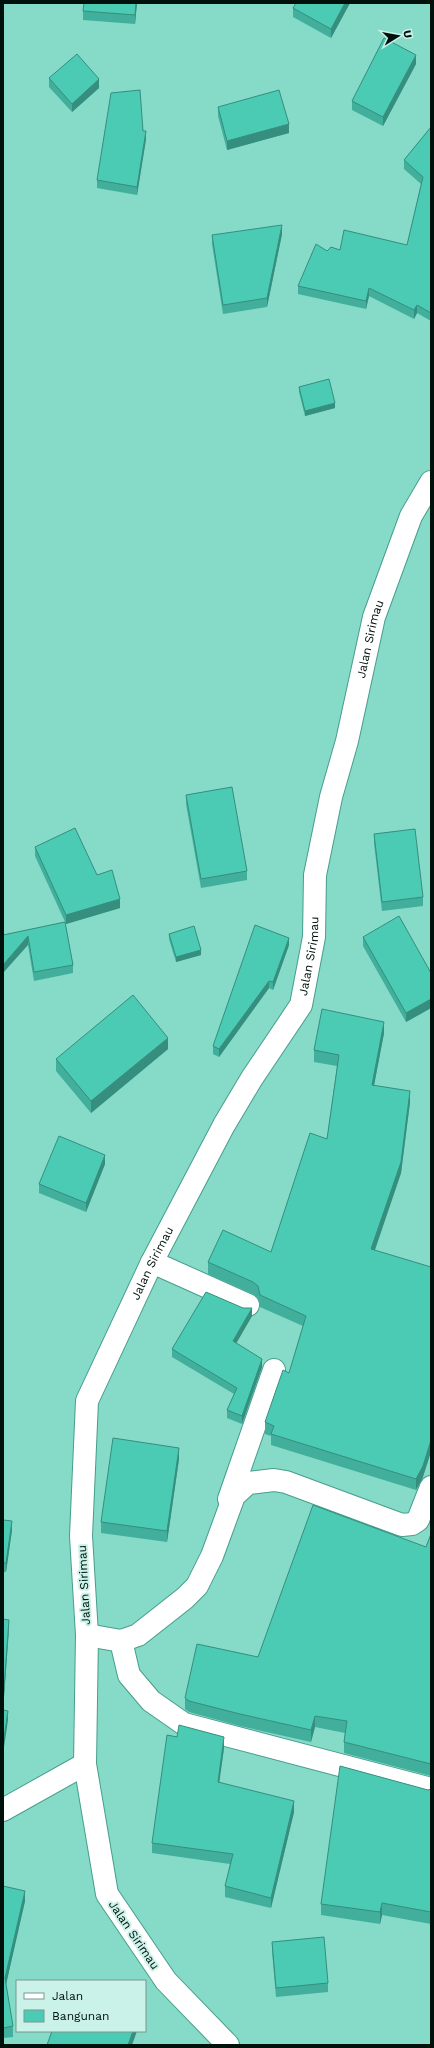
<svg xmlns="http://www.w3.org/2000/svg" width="434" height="2048" viewBox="0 0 434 2048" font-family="'Work Sans',sans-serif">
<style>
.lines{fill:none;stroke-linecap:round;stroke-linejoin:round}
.minor-casing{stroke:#479e8c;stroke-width:24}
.secondary-casing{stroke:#479e8c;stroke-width:24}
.minor{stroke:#fff;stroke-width:22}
.secondary{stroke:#fff;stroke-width:22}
.wall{fill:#41af9b}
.shaded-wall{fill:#358e7e}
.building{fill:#4ccbb4;stroke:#358e7e}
.labels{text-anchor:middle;stroke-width:4;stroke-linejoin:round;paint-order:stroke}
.street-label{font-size:12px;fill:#00110c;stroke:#caf2e8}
</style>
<rect width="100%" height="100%" fill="#85dac8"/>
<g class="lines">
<g class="minor-casing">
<g id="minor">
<path d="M152,1262L248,1305"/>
<path d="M229,1499L274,1370"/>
<path d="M87,1635L121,1641L138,1635L185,1598L197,1586L212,1556L234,1496L248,1483L274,1480L286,1482L402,1525L412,1524L418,1520L431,1487"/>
<path d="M121,1641L129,1675L151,1701L184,1724L431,1789"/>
<path d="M3,1810L85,1764"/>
</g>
</g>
<g class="secondary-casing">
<g id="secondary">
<path id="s1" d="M228,2045L166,1981L107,1894L85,1764L87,1635L81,1536L87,1401L152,1262L224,1125L252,1078L301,1005L314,937L315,875L331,797L347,741L374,617L411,516L431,482"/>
</g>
</g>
<use href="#minor" class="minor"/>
<use href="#secondary" class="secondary"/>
</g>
<g class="wall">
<path d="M137,3L135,24L83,20V11Z"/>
<path d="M350,3L331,38L293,17V8Z"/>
<path d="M416,64L383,126L352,110V101Z"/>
<path d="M49,78L99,88L72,112L49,87Z"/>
<path d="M218,107L289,133L227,150L218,116Z"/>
<path d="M431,127V321L417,313L414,319L369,296L366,309L298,294V286L327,251L407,245L421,184L404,169V160Z"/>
<path d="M143,131L146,139L137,195L97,188V180Z"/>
<path d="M282,234L267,307L223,314L212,244V235Z"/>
<path d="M299,387L335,408L305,416L299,392Z"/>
<path d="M186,795L247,871V880L201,888L186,804Z"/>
<path d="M374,834L423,897V906L382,911L374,843Z"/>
<path d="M35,847L97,875L120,908L66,924L35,856Z"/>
<path d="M65,922L73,965V973L34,981L28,945L3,935Z"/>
<path d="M169,934L201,955L176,962L169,939Z"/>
<path d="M363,937L431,973V1008L406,1022L363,946Z"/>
<path d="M289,945L273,990L269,988L219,1057L213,1054V1046Z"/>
<path d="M384,1033L374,1085L410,1102L401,1173L375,1250L423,1477L416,1490L271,1445V1436L265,1434V1422L289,1373L303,1326L260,1307L258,1298L253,1294L208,1274V1262L271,1252L327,1139L337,1066L314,1062V1050Z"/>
<path d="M168,1049L91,1113L56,1071V1059Z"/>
<path d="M105,1164L86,1212L39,1193V1184Z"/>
<path d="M252,1316L236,1343L262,1367L242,1424L227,1418V1410L234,1394L172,1357V1349Z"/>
<path d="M179,1459L167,1542L101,1533V1522Z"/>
<path d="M3,1520L12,1530L6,1572H3Z"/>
<path d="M431,1534V1776L344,1753V1742L345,1733L315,1727L311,1742L240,1726L189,1712L185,1709V1698L258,1657L426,1547Z"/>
<path d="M224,1748L219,1782L294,1812L271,1908L225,1897V1886L230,1864L152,1853V1843Z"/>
<path d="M431,1789V1924L382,1915L380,1924L321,1915V1904L428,1790Z"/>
<path d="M3,1886L25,1901L6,1984L13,2026V2037L3,2038Z"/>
<path d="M272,1942L328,1983V1992L276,1997L272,1951Z"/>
</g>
<g class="shaded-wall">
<path d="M136,3H137L135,24V15Z"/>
<path d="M345,3H350L331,38V29Z"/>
<path d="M416,55V64L383,126V117Z"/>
<path d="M99,79V88L72,112V104Z"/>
<path d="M289,124V133L227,150V141Z"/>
<path d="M146,131V139L137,195V187Z"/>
<path d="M282,225V234L267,307V298Z"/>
<path d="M369,288V296L366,309V301Z"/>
<path d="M417,305V313L414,319V310Z"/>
<path d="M335,403V408L305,416V411Z"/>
<path d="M120,899V908L66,924V915Z"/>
<path d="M28,936V945L3,973V965Z"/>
<path d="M289,938V945L273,990V982Z"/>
<path d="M201,950V955L176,962V957Z"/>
<path d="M269,981V988L219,1057V1049Z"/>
<path d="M431,999V1008L406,1022V1013Z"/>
<path d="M384,1022V1033L372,1096V1085Z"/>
<path d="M168,1038V1049L91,1113V1101Z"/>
<path d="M410,1091V1102L401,1173L371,1261V1249Z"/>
<path d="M105,1155V1164L86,1212V1203Z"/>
<path d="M252,1308V1316L233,1349V1341Z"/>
<path d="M262,1359V1367L242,1424V1416Z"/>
<path d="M431,1440V1452L423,1477L416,1490V1479Z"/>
<path d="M179,1448V1459L167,1542V1531Z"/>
<path d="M12,1521V1530L6,1572V1563Z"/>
<path d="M9,1620V1629L3,1711V1702Z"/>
<path d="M8,1711V1720L3,1754V1745Z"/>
<path d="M315,1716V1727L311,1742V1730Z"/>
<path d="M224,1737V1748L218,1792V1782Z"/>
<path d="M294,1801V1812L271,1908V1898Z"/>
<path d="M25,1891V1901L5,1989V1978Z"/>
<path d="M382,1903V1915L380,1924V1912Z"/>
<path d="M133,2031H137L132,2045H128Z"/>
</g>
<g class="building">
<path d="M84,3H136L135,15L83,11Z"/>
<path d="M296,3H345L331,29L293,8Z"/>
<path d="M384,38L416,55L383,117L352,101Z"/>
<path d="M77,54L99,79L72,104L49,78Z"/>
<path d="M140,90L143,131H146L137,187L97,180L111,93Z"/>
<path d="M279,90L289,124L227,141L218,107Z"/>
<path d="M431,127V313L417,305L414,310L369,288L366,301L298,286L316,244L327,251L331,247L340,250L344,230L407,245L423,177L404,160Z"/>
<path d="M282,225L267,298L223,305L212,235Z"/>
<path d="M329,379L335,403L305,411L299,387Z"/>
<path d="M232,787L247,871L201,879L186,795Z"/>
<path d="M75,828L97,875L112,870L120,899L66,915L35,847Z"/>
<path d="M415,829L423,897L382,902L374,834Z"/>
<path d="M399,916L431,973V999L406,1013L363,937Z"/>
<path d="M65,922L73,965L34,972L28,936L3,965V935Z"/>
<path d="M255,925L289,938L273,982L269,981L219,1049L213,1046Z"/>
<path d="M194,926L201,950L176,957L169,934Z"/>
<path d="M133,995L168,1038L91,1101L56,1059Z"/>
<path d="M322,1009L384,1022L372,1085L410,1091L401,1162L371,1249L431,1267V1440L423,1466L416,1479L271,1434L274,1426L265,1422L283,1370L289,1373L306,1316L260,1295L258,1286L253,1282L208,1262L223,1230L271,1252L310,1133L327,1139L339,1055L314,1050Z"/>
<path d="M59,1136L105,1155L86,1203L39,1184Z"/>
<path d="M206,1292L243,1308H252L233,1341L262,1359L242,1416L227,1410L237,1388L172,1349Z"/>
<path d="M113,1438L179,1448L167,1531L101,1522Z"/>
<path d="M313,1505L426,1547L431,1534V1764L344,1742L347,1721L315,1716L311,1730L240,1714L189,1701L185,1698L197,1644L258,1657Z"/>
<path d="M3,1520L12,1521L6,1563H3Z"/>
<path d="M3,1619L9,1620L3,1702Z"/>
<path d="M3,1710L8,1711L3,1745Z"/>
<path d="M179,1725L224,1737L218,1782L294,1801L271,1898L225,1886L233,1854L152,1843L167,1735L177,1737Z"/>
<path d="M340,1766L428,1790L431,1789V1912L382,1903L380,1912L321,1904Z"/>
<path d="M3,1886L25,1891L5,1978L13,2026L3,2028Z"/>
<path d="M324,1937L328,1983L276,1988L272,1942Z"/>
<path d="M52,2031H133L128,2045H47Z"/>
</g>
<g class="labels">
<g class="street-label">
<text dy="4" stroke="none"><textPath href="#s1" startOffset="1514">Jalan Sirimau</textPath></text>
<text dy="4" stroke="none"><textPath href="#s1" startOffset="1190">Jalan Sirimau</textPath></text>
<text dy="4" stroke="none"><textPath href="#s1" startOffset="842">Jalan Sirimau</textPath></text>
<text transform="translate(84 1585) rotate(-93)" y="4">Jalan Sirimau</text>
<text transform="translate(134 1935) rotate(56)" y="4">Jalan Sirimau</text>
</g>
</g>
<rect width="434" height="2048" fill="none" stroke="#00110c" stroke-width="8"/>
<rect x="16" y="1980" width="130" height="52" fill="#caf2e8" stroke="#799890"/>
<rect x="24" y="1993" width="20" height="6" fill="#ffffff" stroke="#799890"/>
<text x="52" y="2000" font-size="12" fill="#00110c">Jalan</text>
<rect x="24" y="2010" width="20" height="12" fill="#4ccbb4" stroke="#799890"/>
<text x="52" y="2020" font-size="12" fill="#00110c">Bangunan</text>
<g transform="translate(398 36) rotate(79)" stroke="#caf2e8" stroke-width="3" paint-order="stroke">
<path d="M0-3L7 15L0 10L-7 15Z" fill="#00110c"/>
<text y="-6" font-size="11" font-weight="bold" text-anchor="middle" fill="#00110c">U</text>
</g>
</svg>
